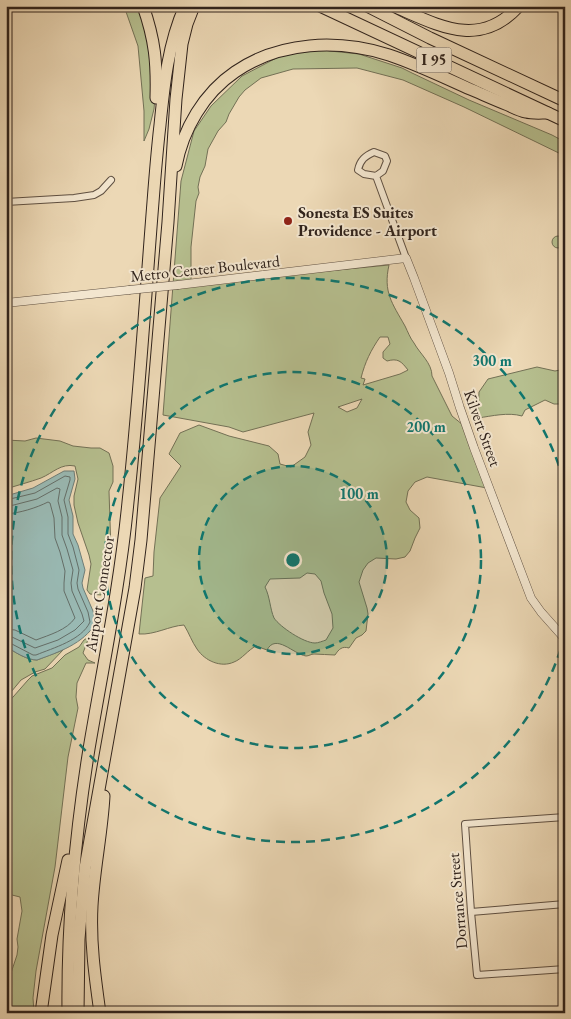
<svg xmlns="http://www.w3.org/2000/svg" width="571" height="1019" viewBox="0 0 571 1019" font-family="'EB Garamond',serif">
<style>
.green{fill:#b6bf8f;stroke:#737156;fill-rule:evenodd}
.water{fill:#99b9b3;stroke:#6f7d77}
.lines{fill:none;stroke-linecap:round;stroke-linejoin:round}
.shore{stroke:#646e68;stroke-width:1}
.minor-casing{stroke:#5f5042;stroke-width:8}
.tertiary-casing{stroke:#5f5042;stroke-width:9}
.motorway-casing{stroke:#30231c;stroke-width:13}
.minor{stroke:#f3e6cf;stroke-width:6}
.tertiary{stroke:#f3e6cf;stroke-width:8}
.motorway{stroke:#ecd8b5;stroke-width:11}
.tertiary-bridge-casing{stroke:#5f5042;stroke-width:9;stroke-linecap:butt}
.tertiary-bridge{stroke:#f3e6cf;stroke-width:8}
.ring{fill:none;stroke:#0f766e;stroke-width:2.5;stroke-dasharray:9 6}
.poi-dot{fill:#8f2418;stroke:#f3e6cf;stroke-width:2}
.labels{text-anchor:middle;stroke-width:4;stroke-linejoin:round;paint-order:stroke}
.shield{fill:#f3e6cf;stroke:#6a5e52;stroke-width:1}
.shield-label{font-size:15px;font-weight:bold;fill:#30231c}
.poi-label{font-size:16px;font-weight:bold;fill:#30231c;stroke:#f3e6cf;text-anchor:start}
.street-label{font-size:16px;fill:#30231c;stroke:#f3e6cf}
.centre{fill:#0f766e;stroke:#f3e6cf;stroke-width:2.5}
.ring-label{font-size:15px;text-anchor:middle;font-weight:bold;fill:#0f766e;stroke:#f3e6cf;stroke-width:4;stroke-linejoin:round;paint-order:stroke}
</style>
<rect width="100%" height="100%" fill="#ecd8b5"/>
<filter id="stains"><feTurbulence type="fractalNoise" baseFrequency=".004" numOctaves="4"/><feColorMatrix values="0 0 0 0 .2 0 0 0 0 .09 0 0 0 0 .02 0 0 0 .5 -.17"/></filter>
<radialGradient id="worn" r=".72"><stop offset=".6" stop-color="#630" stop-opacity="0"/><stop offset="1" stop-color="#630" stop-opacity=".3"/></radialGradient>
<g class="green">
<path d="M124,6H141L149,32L155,97L154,109L149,129L144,141V111L138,46Z"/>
<path d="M322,49L330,51L359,54L402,68L412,73L469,100L552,135L565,142V156L464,107L403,80L357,68L293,69L261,78L245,90L239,97L229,114L226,122L218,131L208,149L205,166L200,177L198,187L199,193L196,201L195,210L191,247V284L389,265C383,292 392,303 405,326C408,332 410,338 414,343C420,354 432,363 432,376L452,416L463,425L487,488L427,477L415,482L408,491L406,502L410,510L419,518L420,528L415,538L410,551L405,557L396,559L376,558L368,563L363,570L359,582L367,608L368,614L366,631L362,635L356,638L349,648C342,646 339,649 335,655C328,655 321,654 314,654C311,654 309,656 306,656C293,654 276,633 267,650L256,646C248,650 242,659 234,662C221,668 205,661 197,649C192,642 189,633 184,625C169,626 155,635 139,634L145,578L153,576L154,552L160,498L181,466L169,454L180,433L199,425L229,436L269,446L278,454L280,464L291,467L305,457L311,445L308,432L314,413L243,432L229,427L163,415L181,181L194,131L211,106L242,76L284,54ZM380,337H388L390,344L383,352V358L387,361C398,358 401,361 408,370L400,374L363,385L365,379L361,378C365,362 371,350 380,337ZM362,399L357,408L347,412L338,407ZM307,573L315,574L321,581L324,593L332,614L333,628L326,640C323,641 318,643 315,643C304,643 280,627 274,618C270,609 270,597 265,587L270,579L300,578Z"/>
<circle cx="558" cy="242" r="6"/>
<path d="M537,367L555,371L565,369L564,388L565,404H554L545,400L525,410L522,416C508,412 492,416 478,418L479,392L488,379Z"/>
<path d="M36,438L60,441L73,446L91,448H100L109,453L113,466V482L109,491L111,551L106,562L101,595L90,594L87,590L91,564L89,555L78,523L74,505V496L78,479L75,466C61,463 53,473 41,478C30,482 18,485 6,489V440L25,441Z"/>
<path d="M89,637L83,653L88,660L95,663H86L77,683L76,697L78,708L68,757L55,867L36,971L33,998L34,1013H6V992L10,976L17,955L18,947L17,939L22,911L20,897L8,894L6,895V705L28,680L32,676L52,668L65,655L79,647L84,640Z"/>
<path d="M6,646C14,652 27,660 37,660L63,650L45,669L35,672L21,680L6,698Z"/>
</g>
<path class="water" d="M64,471H74L75,479L69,500L73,516V534L78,545L85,570L82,583L83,588L93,611L96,623C83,644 59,652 37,660C27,660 14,652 6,646V496L33,488Z"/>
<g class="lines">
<g class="shore">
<path d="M6,500L35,493L65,476L70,477V480L64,500L68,517V534L73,547L79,570L77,583L78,589L88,612L90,622C82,640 53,648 36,655H33L10,643H6"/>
<path d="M6,507L37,499L57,488L60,489L58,501L62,517V535L67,549L73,570L71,583L72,591L82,614L84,621L75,630L58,640L35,648L12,637L6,636"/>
<path d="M6,514C20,513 36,508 48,502L50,503L54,518L55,538L60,552L65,571L64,583V591L75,618C67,630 49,635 36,640L15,630L6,629"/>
</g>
<g class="minor-casing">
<g id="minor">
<path d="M376,176L364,174L358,170C360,160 365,156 374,152L385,156L387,161L383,171L376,176L406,258"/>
<path d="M6,202L74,198L94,195L101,191L111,180"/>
<path d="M565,817L465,824L471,912L477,975L565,969"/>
<path d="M471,912L565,904"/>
</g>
</g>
<g class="tertiary-casing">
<g id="tertiary">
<path d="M178,285L406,258L414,278L449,373L460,408L474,448L531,598L541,612L565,639"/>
<path d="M6,303L129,290"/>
</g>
</g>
<g class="motorway-casing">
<g id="motorway">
<path d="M143,6C155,40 157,63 156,98"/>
<path d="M320,6L565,121"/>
<path d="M367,6L430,38L565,101"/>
<path d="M393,6C438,25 479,50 519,6"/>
<path d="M176,166C183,129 204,93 235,72C280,41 338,39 389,55C416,64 443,77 470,89C482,94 495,100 508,105C514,108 520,111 526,112C533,114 541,113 548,113"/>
<path d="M41,1013L52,935L68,860"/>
<path d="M68,1013C67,924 75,836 89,749C103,666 120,585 128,502C139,402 145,302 153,202C155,176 157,151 160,125C164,85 168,44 185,6"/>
<path d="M78,1013L79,939L85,868L135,588L141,540L168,222L176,99L182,44L187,24L194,6"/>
<path d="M100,1013C95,977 90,942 92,906C94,869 102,833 104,796"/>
</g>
</g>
<use href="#minor" class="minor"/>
<use href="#tertiary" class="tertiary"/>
<use href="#motorway" class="motorway"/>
<g class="tertiary-bridge-casing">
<path id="tertiary-bridge" d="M129,290L178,285"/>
</g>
<use href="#tertiary-bridge" class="tertiary-bridge"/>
</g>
<circle cx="293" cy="560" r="94" fill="#0f766e" fill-opacity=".12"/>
<g class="ring">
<circle cx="293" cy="560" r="94"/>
<circle cx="293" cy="560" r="188"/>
<path d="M565 635A282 282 0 1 1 565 485"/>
</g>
<circle class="poi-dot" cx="288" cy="221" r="5"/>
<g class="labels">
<rect class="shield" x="416.5" y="47.5" width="35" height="25" rx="4"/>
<g class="shield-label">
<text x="434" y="65">I 95</text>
</g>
<g class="poi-label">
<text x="298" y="218">Sonesta ES Suites<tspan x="298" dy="18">Providence - Airport</tspan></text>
</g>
<g class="street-label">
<text transform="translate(205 268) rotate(-6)" y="6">Metro Center Boulevard</text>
<text transform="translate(483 428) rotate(70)" y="6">Kilvert Street</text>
<text transform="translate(99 594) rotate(-81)" y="6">Airport Connector</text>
<text transform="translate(457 901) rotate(-95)" y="6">Dorrance Street</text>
</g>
</g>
<circle cx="293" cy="560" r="8" class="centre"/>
<g class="ring-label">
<text x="492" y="366">300 m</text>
<text x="426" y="432">200 m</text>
<text x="359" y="499">100 m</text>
</g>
<rect width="571" height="1019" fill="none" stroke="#ecd8b5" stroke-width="25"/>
<rect x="8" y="8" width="556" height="1004" fill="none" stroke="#30231c" stroke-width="2.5"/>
<rect x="12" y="12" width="546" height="994" fill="none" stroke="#30231c"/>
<rect width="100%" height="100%" filter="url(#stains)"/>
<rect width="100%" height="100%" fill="url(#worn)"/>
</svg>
